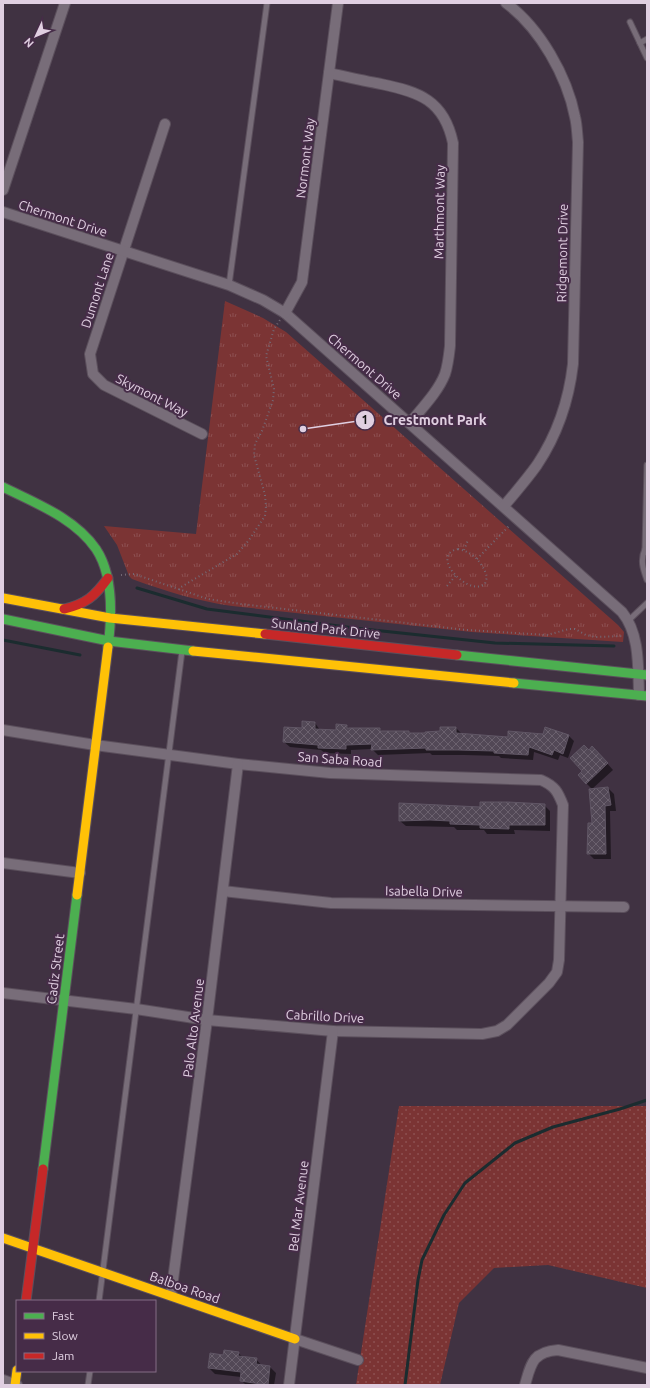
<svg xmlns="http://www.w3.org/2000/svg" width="650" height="1388" viewBox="0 0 650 1388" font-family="Ubuntu,sans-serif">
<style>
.grass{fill:url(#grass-dots)}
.park{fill:url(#park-tufts)}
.shadow{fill:#0007}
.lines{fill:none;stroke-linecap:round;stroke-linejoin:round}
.stream{stroke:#1b2c2f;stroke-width:3}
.building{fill:url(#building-cross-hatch);stroke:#605665}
.lane-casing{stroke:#5b4f5c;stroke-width:7}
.street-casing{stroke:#5b4f5c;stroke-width:12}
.fast-casing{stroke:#5b4f5c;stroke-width:11}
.slow-casing{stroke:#5b4f5c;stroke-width:11}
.jam-casing{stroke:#5b4f5c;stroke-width:11}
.path{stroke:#746975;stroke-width:2;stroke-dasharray:1 3;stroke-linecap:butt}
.lane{stroke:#786d79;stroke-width:5}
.street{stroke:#786d79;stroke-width:10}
.fast{stroke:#4caf50;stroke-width:9}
.slow{stroke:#ffc107;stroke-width:9}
.jam{stroke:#c62828;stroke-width:9}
.labels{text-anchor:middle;stroke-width:4;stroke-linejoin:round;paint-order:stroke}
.street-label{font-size:13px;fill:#e0cfe1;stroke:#462c48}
.leader{fill:none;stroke:#e0cfe1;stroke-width:1.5}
.callout-dot{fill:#e0cfe1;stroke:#462c48;stroke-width:1.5}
.mark-label{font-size:12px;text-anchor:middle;font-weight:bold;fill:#111}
.callout-label{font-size:14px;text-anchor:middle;font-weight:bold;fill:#e0cfe1;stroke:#462c48;stroke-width:4;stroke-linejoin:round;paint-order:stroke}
</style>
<defs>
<pattern id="grass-dots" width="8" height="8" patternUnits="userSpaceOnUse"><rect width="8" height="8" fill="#7b3434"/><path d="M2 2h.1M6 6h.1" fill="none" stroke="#8d5051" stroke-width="1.8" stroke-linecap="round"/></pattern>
<pattern id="park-tufts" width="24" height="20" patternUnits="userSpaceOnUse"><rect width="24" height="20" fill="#7b3434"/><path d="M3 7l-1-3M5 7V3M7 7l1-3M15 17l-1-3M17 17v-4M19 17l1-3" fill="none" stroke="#8d5051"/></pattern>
<pattern id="building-cross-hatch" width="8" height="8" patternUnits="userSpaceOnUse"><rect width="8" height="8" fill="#524856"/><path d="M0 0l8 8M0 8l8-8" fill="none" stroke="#6b616e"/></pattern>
</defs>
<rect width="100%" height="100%" fill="#403242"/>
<path class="grass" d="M399,1106H647V1288L548,1265L494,1268L459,1303L440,1385H356Z"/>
<path class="park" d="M225,301L263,318L286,332L618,625L624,632L623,642L472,632L232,606C197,601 165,591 132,579L129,576L117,545L104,526L196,534Z"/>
<g class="shadow">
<path d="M315,723L320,730L337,731L347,726L350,729H379L383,732H409L411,734L441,732L456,728L462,734L509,738L568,735L574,741L568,758L560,755L558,760L534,752L533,760L501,758L499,756L464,755H432L430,753L378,755L372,749L351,750V754L325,753L321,750L290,747L284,742Z"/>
<path d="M589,751L598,753L613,770L592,789L586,783L584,771Z"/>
<path d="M608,788L614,794L616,811H610L611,859H594L588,853L594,824Z"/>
<path d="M544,805L550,811V831L514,830L515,834H487L484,830H457L454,827L406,826L400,821L481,808Z"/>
<path d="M238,1353L243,1357L256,1359L262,1366L270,1367L276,1373L274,1385H246L241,1380V1377L215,1374L209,1368L224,1356Z"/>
</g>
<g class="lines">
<g class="stream">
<path d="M137,588L207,609L354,628L495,643L614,646"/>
<path d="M3,640L80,655"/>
<path d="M405,1385L418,1280L422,1260L444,1215L465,1183L515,1143L553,1127L620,1109L647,1100"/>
</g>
</g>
<g class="building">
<path d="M302,721L315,722V729L336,730V724L347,725V728H380V731H409V733H425V732L440,731V727H456V733L508,737V731L543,734L545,727L569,735L563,754L554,750L552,755L529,747L528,755L494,753V751L458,750H426V748L371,750L372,744L346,745V749L318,748V745L283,742L284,727L302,728Z"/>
<path d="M584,745L589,750L592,746L608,763L586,784L578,775L582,771L570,758Z"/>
<path d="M608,787L611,805L605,806L606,854H587L588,823H592L589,789Z"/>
<path d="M480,802H508L545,804V825H509V829L480,828V825L450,824V821L430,820L399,821V803L480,807Z"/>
<path d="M224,1350L239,1352L238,1356L257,1358L256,1364L270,1366L268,1385L240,1381L241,1372L208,1368L210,1353L223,1355Z"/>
</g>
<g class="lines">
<g class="lane-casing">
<g id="lane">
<path d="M630,22L647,58"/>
<path d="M640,43L647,39"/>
<path d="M229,285L267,3"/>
<path d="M645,549L647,465"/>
<path d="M647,553L645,549C640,560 643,569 647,580"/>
<path d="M629,620L647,603"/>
<path d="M99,1301L182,651"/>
<path d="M88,1385L90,1371"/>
</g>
</g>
<g class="street-casing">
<g id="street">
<path d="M329,73C347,77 364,81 381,84C419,92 444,100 453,143L450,346C449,355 448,365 445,374C438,392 422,408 410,423"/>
<path d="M165,124L90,354L93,374L104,385L202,434"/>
<path d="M3,190L65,3"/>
<path d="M3,212L229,285L263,300L285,313L622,612C640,634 638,667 639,695"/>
<path d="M285,313L302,282L338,3"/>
<path d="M504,506C515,493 527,479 537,465C557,435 569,399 573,364L578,142C577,133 577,125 575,117C567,76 540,28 506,3"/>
<path d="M3,730L95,745L238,764L330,773L541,780C555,786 558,792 563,805L559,960L557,972L549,983L507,1025L497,1031L482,1034L333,1031L207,1020L136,1009L3,993"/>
<path d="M3,863L80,873"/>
<path d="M223,891L331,903L624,907"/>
<path d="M171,1295L207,1020L238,764"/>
<path d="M295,1339L358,1360"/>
<path d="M3,1380L17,1385"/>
<path d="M289,1385L333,1031"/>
<path d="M525,1385C531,1364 532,1352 558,1350L647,1368"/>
</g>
</g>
<g class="fast-casing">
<g id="fast">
<path d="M3,487C35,503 75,518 96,549C114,576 112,616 108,647"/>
<path d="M3,619L109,641L193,651"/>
<path d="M457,655L647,675"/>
<path d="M514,683L647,696"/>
<path d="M43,1169L77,895"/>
</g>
</g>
<g class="slow-casing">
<g id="slow">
<path d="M3,598L110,618L265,634"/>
<path d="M193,651L514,683"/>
<path d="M77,895L108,647"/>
<path d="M3,1238L295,1339"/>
<path d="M15,1385L17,1370"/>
</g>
</g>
<g class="jam-casing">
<g id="jam">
<path d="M64,609C86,604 95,596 108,578"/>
<path d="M265,634L457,655"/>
<path d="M26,1301L43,1169"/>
</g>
</g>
<g class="path">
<path d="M458,549C473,552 483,563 487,577C486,580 486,584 483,585C467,595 429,555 458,549Z"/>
<path d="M464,550L468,540"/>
<path d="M477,559L510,525"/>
<path d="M121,575L134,574L208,599L241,604L467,630L547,635L569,629H575L586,635L595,637L624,636"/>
<path d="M447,586L456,575"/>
<path d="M179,590L181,587L237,554L249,540L265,516L266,506L265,495L254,455L255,444L262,431L273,400L274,389L266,356L274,329L280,320"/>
</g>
<use href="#lane" class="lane"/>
<use href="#street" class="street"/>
<use href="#fast" class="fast"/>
<use href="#slow" class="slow"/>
<use href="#jam" class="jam"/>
</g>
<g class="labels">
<g class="street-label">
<text transform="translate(305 158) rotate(-83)" y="5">Normont Way</text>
<text transform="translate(439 212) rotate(-89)" y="5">Marthmont Way</text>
<text transform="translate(63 218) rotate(18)" y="5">Chermont Drive</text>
<text transform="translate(562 253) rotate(-89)" y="5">Ridgemont Drive</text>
<text transform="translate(97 290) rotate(-72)" y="5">Dumont Lane</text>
<text transform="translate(365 366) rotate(41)" y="5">Chermont Drive</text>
<text transform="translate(152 395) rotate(27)" y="5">Skymont Way</text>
<text transform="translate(326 628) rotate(6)" y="5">Sunland Park Drive</text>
<text transform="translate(340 759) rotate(4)" y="5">San Saba Road</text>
<text transform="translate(424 891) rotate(1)" y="5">Isabella Drive</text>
<text transform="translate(55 969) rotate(-83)" y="5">Cadiz Street</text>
<text transform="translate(325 1016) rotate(3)" y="5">Cabrillo Drive</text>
<text transform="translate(193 1028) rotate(-83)" y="5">Palo Alto Avenue</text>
<text transform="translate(298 1206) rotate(-83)" y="5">Bel Mar Avenue</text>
<text transform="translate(185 1287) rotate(19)" y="5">Balboa Road</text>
</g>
</g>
<path class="leader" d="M303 429L365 420"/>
<g class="callout-dot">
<circle cx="303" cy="429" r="4"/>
<circle cx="365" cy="420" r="10"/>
</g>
<g class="mark-label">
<text x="365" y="424">1</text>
</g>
<g class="callout-label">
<text x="435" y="425">Crestmont Park</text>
</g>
<rect width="650" height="1388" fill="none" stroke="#e0cfe1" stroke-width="8"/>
<rect x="16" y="1300" width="140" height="72" fill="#462c48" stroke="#846d85"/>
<rect x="24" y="1313" width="20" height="6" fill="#4caf50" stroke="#846d85"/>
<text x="52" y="1320" font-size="12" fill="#e0cfe1">Fast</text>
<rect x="24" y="1333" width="20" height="6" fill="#ffc107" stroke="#846d85"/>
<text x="52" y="1340" font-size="12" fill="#e0cfe1">Slow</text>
<rect x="24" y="1353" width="20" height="6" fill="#c62828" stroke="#846d85"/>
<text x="52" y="1360" font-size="12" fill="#e0cfe1">Jam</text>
<g transform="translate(36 36) rotate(226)" stroke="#462c48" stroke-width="3" paint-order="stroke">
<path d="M0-3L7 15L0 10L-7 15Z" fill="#e0cfe1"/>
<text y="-6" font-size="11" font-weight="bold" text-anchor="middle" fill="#e0cfe1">N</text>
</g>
</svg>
